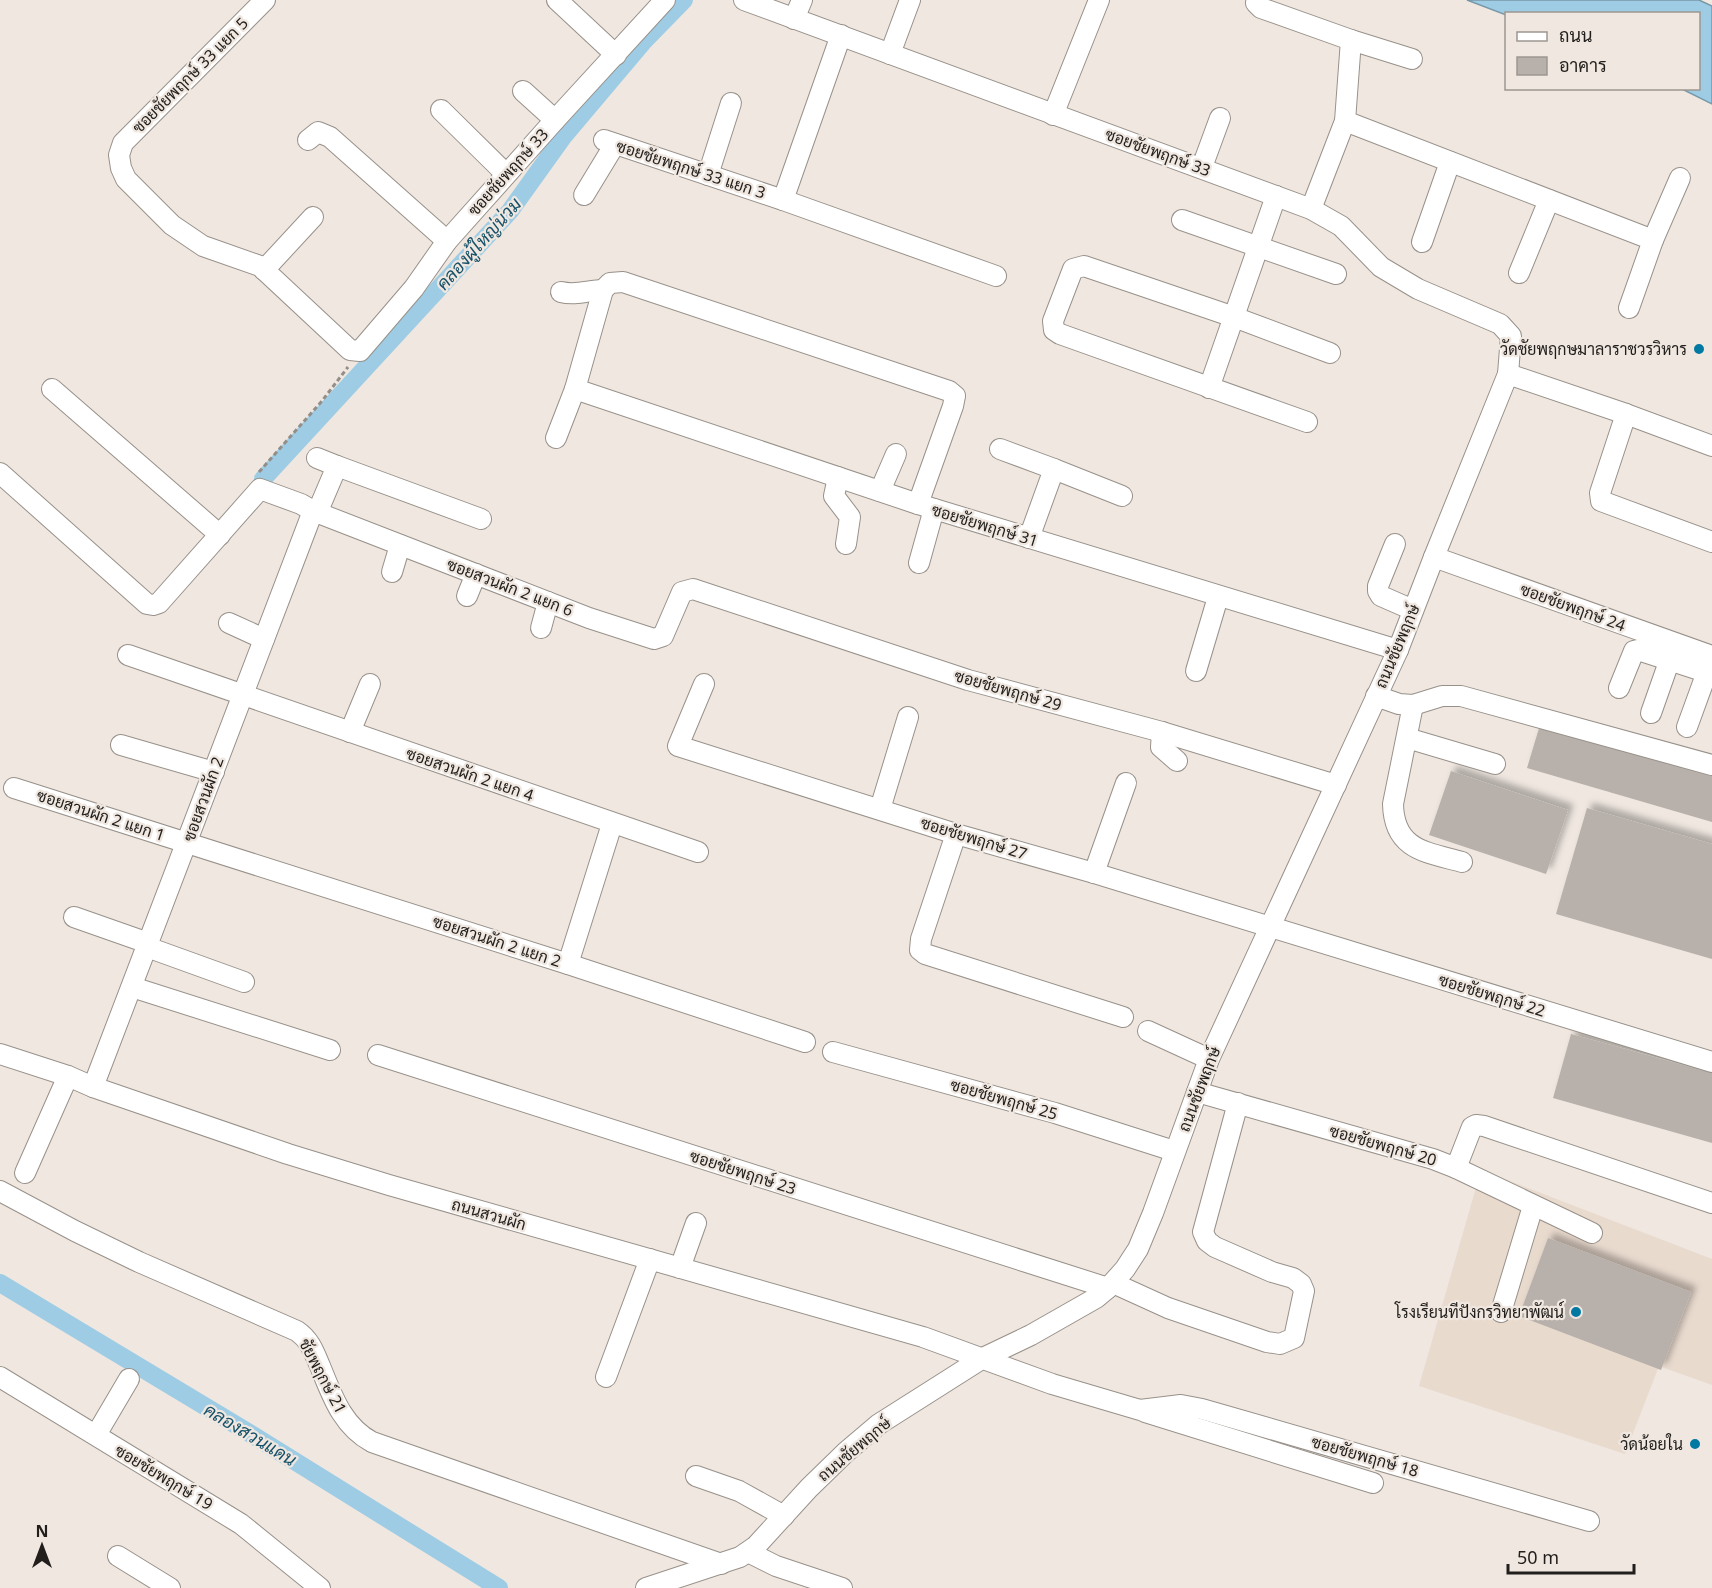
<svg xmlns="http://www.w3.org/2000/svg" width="1712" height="1588" viewBox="0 0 1712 1588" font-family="'Noto Sans',Sarabun,sans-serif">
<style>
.built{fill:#e9dace}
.water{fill:#9dcce4;stroke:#7898a8;stroke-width:1.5}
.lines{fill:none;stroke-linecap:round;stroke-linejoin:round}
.canal{stroke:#9dcce4;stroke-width:18}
.building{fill:#b8b0aa;filter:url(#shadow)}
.minor-casing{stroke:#98918a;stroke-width:22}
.path{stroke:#948e89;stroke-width:3;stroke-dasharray:4.5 3;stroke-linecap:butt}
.minor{stroke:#fff;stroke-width:20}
.poi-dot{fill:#0279a2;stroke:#efe7e0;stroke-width:2}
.labels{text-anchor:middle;stroke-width:4.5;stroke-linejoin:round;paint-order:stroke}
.street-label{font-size:16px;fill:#211e1b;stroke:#efe7e0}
.poi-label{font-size:16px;fill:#211e1b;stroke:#efe7e0;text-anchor:end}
.water-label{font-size:18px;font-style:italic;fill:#155169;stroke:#efe7e0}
</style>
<defs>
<filter id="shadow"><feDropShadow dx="5.5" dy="-5.5" stdDeviation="3" flood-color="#0004"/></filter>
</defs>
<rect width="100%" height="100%" fill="#efe7e0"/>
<path class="built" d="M1481,1170L1712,1259V1385L1659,1366L1625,1454L1419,1386Z"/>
<path class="water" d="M1467,0H1699L1712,6V104L1682,89L1698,88V14H1506V15Z"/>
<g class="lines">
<g class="canal">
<path d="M263,479L510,211L563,137L644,41L684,0"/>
<path d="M0,1283L246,1431L499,1588"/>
</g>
</g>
<g class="building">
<path d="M1540,725L1712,776V822L1527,768Z"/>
<path d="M1451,771L1568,810L1546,874L1429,835Z"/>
<path d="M1587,808L1712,844V959L1556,914Z"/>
<path d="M1571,1034L1712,1073V1143L1553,1098Z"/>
<path d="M1548,1238L1691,1292L1661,1370L1519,1316Z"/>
</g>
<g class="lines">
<g class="minor-casing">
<g id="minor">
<path d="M265,0L123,143L119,155L121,168L126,179L172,225L203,246L260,266L350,350L360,351L414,288L447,241L555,120L665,0"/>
<path d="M557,0L616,55"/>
<path d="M1257,0L1256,3L1261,8L1351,40L1345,121L1311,209"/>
<path d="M794,19L802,0"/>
<path d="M1351,40L1412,59"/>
<path d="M890,54L910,0"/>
<path d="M523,91L555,120"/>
<path d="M441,110L506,174"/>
<path d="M1053,115L1099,0"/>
<path d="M1345,121L1653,240L1629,308"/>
<path d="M308,140L318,132L330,137L447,241"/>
<path d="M604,140L783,200L841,35"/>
<path d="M1202,167L1220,118"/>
<path d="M708,175L731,103"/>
<path d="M584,195L615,144"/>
<path d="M783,200L996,276"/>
<path d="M1182,220L1336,274"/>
<path d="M1653,240L1680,178"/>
<path d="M1422,242L1450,162"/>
<path d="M264,270L313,217"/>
<path d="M1519,273L1549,200"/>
<path d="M561,292C576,296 589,290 603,290"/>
<path d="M1508,374L1626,414L1712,446"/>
<path d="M1209,388L1276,196"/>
<path d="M52,389L220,535"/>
<path d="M575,389L918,504L1398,650"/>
<path d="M1626,414L1600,493L1601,501L1712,542"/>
<path d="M1307,422L1060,334L1054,330L1053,321L1073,269L1084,266L1234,317L1330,353"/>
<path d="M556,438L575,389L603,290L610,283L623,282L949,391L955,396L953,406L918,504"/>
<path d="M1000,449L1054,469"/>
<path d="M317,458L337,466L317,513"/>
<path d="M337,466L481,519"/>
<path d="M0,473L147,604L153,605L159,603L260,489L301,504L313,511L589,618L654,639L663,636L682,592L693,589L968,680L1162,732L1336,785"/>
<path d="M838,477L834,496L850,517L846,544"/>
<path d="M880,491L896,454"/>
<path d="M1029,538L1054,469L1122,496"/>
<path d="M1395,544L1378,586V591L1381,596L1413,610"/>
<path d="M1434,557L1712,656"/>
<path d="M919,563L934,509"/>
<path d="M392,572L400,545"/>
<path d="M467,596L476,574"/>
<path d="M229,623L264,639"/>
<path d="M541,628L548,602"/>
<path d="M128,655L698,852"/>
<path d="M1196,671L1218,597"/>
<path d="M704,684L678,746L956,834L1094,873L1712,1062"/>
<path d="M1619,688L1634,651L1638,650L1712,674"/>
<path d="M1376,696L1399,704L1413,705L1442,696H1461L1712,765"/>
<path d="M1413,705L1393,804C1394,850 1426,852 1462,862"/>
<path d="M1651,713L1670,659"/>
<path d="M1687,727L1707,672"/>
<path d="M350,732L370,684"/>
<path d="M1162,732L1161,747L1177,761"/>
<path d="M1407,738L1495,764"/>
<path d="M121,745L214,772"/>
<path d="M14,788L568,964L805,1042"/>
<path d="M880,809L908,717"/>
<path d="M956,834L921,939L920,950L925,954L1123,1017"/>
<path d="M1094,873L1126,783"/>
<path d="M74,917L148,943"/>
<path d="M147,947L244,982"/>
<path d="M568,964L612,824"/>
<path d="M132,987L330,1050"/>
<path d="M1148,1031L1209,1059"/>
<path d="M833,1052L1055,1113L1174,1151"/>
<path d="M0,1054L68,1076L93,1087L288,1154L389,1185L923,1337L1052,1384L1140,1410L1181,1405L1202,1409L1589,1521"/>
<path d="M378,1055L1108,1288"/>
<path d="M93,1087L313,511"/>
<path d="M1197,1092L1433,1159L1456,1168L1472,1127L1476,1125L1484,1126L1712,1203"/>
<path d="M1456,1168L1592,1233"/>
<path d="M25,1173L68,1076"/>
<path d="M0,1191L75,1231L139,1262L297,1331C310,1340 314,1352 320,1366C332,1395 342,1426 372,1442L721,1564"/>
<path d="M680,1268L696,1223"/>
<path d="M1113,1283L1168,1308L1267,1342L1280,1344L1294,1338L1304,1291L1301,1284L1293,1278L1272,1272L1215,1247L1207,1241L1203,1232L1238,1103"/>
<path d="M1501,1312L1533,1206"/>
<path d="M0,1377L241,1524L320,1588"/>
<path d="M606,1377L650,1259"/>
<path d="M1145,1412L1373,1483"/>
<path d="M96,1435L129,1379"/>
<path d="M696,1476L739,1491L784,1516"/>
<path d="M748,1552L776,1566L842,1588"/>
<path d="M118,1556L170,1588"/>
<path d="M646,1588L740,1557L756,1546L809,1488L846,1452L879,1424L983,1358L1031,1335L1096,1298L1108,1288L1125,1269L1138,1249L1153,1213L1209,1059L1398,650L1434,557L1508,374L1511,336L1500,324L1418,289L1381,267L1341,226L1311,209L744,0"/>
</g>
</g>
<path class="path" d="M259,472L322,401L348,367"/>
<use href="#minor" class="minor"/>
</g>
<g class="poi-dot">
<circle cx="1699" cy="349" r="6"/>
<circle cx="1576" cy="1312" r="6"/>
<circle cx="1695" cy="1444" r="6"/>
</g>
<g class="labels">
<g class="street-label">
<text transform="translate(190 75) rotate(-45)" y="6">ซอยชัยพฤกษ์ 33 แยก 5</text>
<text transform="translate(1158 152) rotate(20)" y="6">ซอยชัยพฤกษ์ 33</text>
<text transform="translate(691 169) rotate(18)" y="6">ซอยชัยพฤกษ์ 33 แยก 3</text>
<text transform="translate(508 172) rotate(-48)" y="6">ซอยชัยพฤกษ์ 33</text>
<text transform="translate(985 525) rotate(17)" y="6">ซอยชัยพฤกษ์ 31</text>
<text transform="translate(510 587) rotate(21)" y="6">ซอยสวนผัก 2 แยก 6</text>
<text transform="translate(1573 607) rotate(20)" y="6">ซอยชัยพฤกษ์ 24</text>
<text transform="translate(1397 646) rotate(-67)" y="6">ถนนชัยพฤกษ์</text>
<text transform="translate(1008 690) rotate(16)" y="6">ซอยชัยพฤกษ์ 29</text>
<text transform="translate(470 774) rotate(19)" y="6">ซอยสวนผัก 2 แยก 4</text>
<text transform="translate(203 799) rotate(-70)" y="6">ซอยสวนผัก 2</text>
<text transform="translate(101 815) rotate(18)" y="6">ซอยสวนผัก 2 แยก 1</text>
<text transform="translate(974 838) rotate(17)" y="6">ซอยชัยพฤกษ์ 27</text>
<text transform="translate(497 941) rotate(18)" y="6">ซอยสวนผัก 2 แยก 2</text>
<text transform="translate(1492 995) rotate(17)" y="6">ซอยชัยพฤกษ์ 22</text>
<text transform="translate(1199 1089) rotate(-69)" y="6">ถนนชัยพฤกษ์</text>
<text transform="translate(1004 1099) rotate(16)" y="6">ซอยชัยพฤกษ์ 25</text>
<text transform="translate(1383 1145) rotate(16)" y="6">ซอยชัยพฤกษ์ 20</text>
<text transform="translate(743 1172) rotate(18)" y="6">ซอยชัยพฤกษ์ 23</text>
<text transform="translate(489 1214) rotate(16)" y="6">ถนนสวนผัก</text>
<text transform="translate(323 1376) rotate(62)" y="6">ชัยพฤกษ์ 21</text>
<text transform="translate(854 1449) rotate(-40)" y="6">ถนนชัยพฤกษ์</text>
<text transform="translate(1365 1456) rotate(16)" y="6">ซอยชัยพฤกษ์ 18</text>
<text transform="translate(164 1477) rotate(31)" y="6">ซอยชัยพฤกษ์ 19</text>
</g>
<g class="poi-label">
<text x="1687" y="355">วัดชัยพฤกษมาลาราชวรวิหาร</text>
<text x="1564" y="1318">โรงเรียนทีปังกรวิทยาพัฒน์</text>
<text x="1683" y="1450">วัดน้อยใน</text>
</g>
<g class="water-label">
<text transform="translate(479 244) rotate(-48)" y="6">คลองผู้ใหญ่น่วม</text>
<text transform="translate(250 1435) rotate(31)" y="6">คลองสวนแดน</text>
</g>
</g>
<rect x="1505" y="12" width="195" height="78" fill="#efe7e0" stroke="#9d9791" stroke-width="1.5"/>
<rect x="1517" y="32" width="30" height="9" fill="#ffffff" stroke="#9d9791" stroke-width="1.5"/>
<text x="1559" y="42" font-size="18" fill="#211e1b">ถนน</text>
<rect x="1517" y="57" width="30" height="18" fill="#b8b0aa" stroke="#9d9791" stroke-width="1.5"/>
<text x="1559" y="72" font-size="18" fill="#211e1b">อาคาร</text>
<g transform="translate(42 1546)" stroke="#efe7e0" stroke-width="4.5" paint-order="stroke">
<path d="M0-4.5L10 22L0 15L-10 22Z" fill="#211e1b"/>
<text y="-9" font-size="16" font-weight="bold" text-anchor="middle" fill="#211e1b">N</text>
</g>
<path d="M1508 1564v9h126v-9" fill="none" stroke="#211e1b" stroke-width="3"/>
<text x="1517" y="1564" font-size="18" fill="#211e1b" stroke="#efe7e0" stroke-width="4.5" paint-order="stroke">50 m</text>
</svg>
